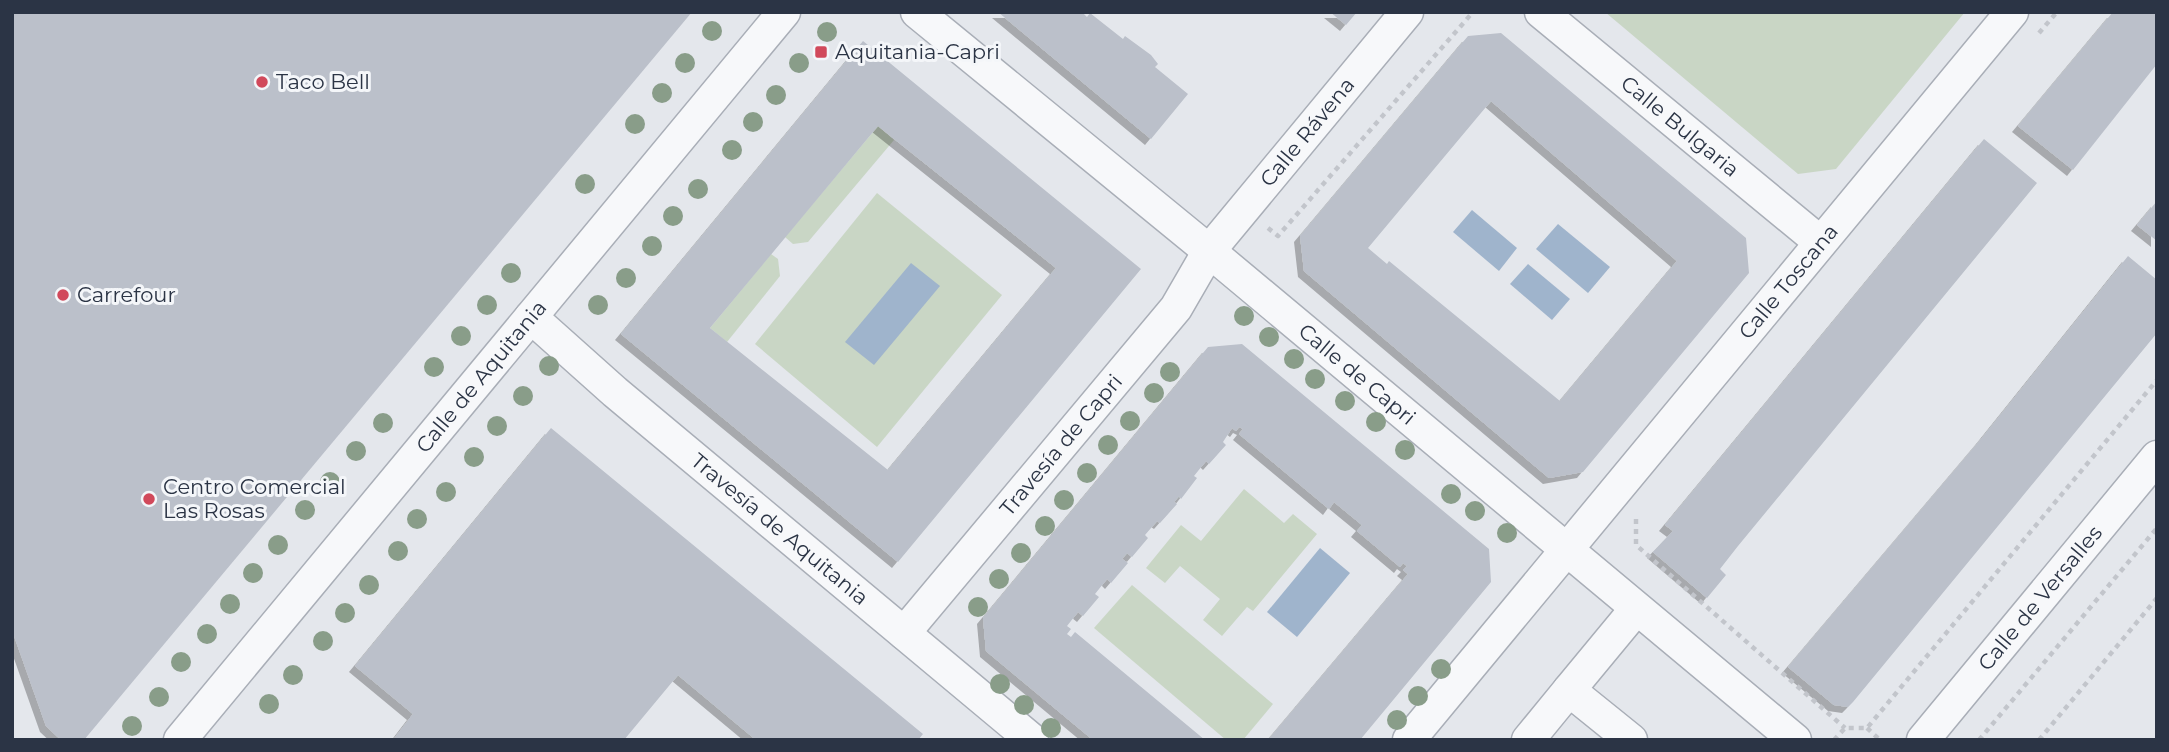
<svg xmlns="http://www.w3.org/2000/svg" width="2169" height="752" viewBox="0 0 2169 752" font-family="Montserrat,sans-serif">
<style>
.green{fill:#c9d6c5}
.water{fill:#9fb4cc}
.building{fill:#bbc0ca;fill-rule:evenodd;filter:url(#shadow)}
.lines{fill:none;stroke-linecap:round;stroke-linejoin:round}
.minor-casing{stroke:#a9aeb7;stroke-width:35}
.path{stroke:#c2c5cb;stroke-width:4.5;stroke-dasharray:5 5;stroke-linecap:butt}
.minor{stroke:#f7f8fa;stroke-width:32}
.tree{fill:#899d89}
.poi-dot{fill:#d1495b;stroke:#f4f6f9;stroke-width:2.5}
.labels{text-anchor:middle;stroke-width:6;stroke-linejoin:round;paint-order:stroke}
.poi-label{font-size:21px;fill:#2b3445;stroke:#f4f6f9;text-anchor:start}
.street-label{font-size:21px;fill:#2b3445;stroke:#f4f6f9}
</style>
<defs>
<filter id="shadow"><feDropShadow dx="-6" dy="6" stdDeviation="0" flood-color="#0004"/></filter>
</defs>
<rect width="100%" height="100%" fill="#e4e7ec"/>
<g class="green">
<path d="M1605,12H1965L1836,169L1798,174Z"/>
<path d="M878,126L894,140L808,242L793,244L785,237Z"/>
<path d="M877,193L1002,295L877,447L755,344Z"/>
<path d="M771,254L778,259L780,276L727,342L710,328Z"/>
<path d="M1244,489L1284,523L1293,514L1317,534L1253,611L1247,607L1222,636L1203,620L1220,599L1180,566L1165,583L1146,568L1181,525L1201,541Z"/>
<path d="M1132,585L1273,704L1243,740H1226L1094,628Z"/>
</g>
<g class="water">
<path d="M1472,210L1517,248L1499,271L1453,232Z"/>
<path d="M1558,224L1610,267L1588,293L1536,249Z"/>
<path d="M911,263L940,286L874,365L845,342Z"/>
<path d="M1528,264L1570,299L1552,320L1510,284Z"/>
<path d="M1320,548L1350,573L1297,637L1267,612Z"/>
</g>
<g class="building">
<path d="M12,12H692L84,740H61L46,726L12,630Z"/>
<path d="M998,12H1082L1087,17L1090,13L1123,39L1125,36L1151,55L1158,64L1155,67L1188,94L1151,139Z"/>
<path d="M1330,12H1357L1346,25Z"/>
<path d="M2113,12H2157V64L2073,170L2018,126Z"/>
<path d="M1501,33L1746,238L1749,273L1583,472L1549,478L1304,271L1300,236L1468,36ZM1491,101L1677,261L1560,401L1389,261L1387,264L1368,248Z"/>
<path d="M863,41L1141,269L898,562L621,334ZM878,126L1056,268L888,470L710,328Z"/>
<path d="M1984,139L2037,183L1738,546L1720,569L1726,575L1707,598L1653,552L1673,531L1665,525Z"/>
<path d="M2157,201V241L2137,225Z"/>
<path d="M2128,256L2157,280V333L1853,702L1848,707L1834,705L1788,667L1982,438Z"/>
<path d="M1242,344L1489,549L1491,582L1360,740H1268L1408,574L1403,570L1407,566L1403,563L1400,567L1357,531L1362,525L1334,502L1329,509L1239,434L1243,429L1239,427L1236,431L1232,428L1223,442L1226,445L1209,464L1206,461L1194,476L1197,478L1181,499L1179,496L1174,502L1177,504L1160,523L1157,521L1145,535L1148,538L1132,557L1127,553L1122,559L1128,563L1111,583L1107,579L1095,594L1099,597L1083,616L1078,612L1067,626L1071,629L1067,634L1071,637L1075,632L1205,740H1093L986,651L983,618L1208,347Z"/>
<path d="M551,428L923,734L918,740H756L678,675L624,740H393L413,714L355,666Z"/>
</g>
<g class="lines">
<g class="minor-casing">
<g id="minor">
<path id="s1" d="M917,12L1209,251L1795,740"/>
<path id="s2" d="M1541,12L1820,242"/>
<path id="s3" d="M531,317L615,392L1032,740"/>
<path id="s4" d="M904,633L1176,308L1209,251L1407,12"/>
<path id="s5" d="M180,740L784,12"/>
<path id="s6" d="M1409,740L2012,12"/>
<path d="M1528,740L1569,690"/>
<path d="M1631,740L1569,690L1636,609"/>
<path id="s7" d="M1923,740L2157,457"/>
</g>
</g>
<g class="path">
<path d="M2039,33L2057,12"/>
<path d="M1268,228L1278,236L1473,12"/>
<path d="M1636,519V545L1845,728"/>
<path d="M1867,728L1880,740"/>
<path d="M1834,740L1845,728H1867L2157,380"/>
<path d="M1979,740L2157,528"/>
<path d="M2039,740L2157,598"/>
</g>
<use href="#minor" class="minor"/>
</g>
<g class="tree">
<circle cx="712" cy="31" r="10"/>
<circle cx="827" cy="32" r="10"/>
<circle cx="685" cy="63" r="10"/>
<circle cx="799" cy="63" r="10"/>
<circle cx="662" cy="93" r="10"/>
<circle cx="776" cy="95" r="10"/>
<circle cx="753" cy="122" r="10"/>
<circle cx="635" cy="124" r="10"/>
<circle cx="732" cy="150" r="10"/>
<circle cx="585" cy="184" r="10"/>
<circle cx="698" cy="189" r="10"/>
<circle cx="673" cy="216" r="10"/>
<circle cx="652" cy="246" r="10"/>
<circle cx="511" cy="273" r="10"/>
<circle cx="626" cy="278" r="10"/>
<circle cx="487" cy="305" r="10"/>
<circle cx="598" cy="305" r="10"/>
<circle cx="1244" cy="316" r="10"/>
<circle cx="461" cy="336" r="10"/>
<circle cx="1269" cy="337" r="10"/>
<circle cx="1294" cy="359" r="10"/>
<circle cx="549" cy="366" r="10"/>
<circle cx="434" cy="367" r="10"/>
<circle cx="1170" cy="372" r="10"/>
<circle cx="1315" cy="379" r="10"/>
<circle cx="1154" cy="393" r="10"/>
<circle cx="523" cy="396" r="10"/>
<circle cx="1345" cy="401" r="10"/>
<circle cx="1130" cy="421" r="10"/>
<circle cx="1376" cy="422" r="10"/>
<circle cx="383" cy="423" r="10"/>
<circle cx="497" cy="426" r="10"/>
<circle cx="1108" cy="445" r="10"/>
<circle cx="1405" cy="450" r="10"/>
<circle cx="356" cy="451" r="10"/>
<circle cx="474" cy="457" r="10"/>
<circle cx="1087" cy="473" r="10"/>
<circle cx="330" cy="482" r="10"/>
<circle cx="446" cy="492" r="10"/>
<circle cx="1451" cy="494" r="10"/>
<circle cx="1064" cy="500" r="10"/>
<circle cx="305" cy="510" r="10"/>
<circle cx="1475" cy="511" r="10"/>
<circle cx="417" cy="519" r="10"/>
<circle cx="1045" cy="526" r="10"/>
<circle cx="1507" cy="533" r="10"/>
<circle cx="278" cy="545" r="10"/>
<circle cx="398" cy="551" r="10"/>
<circle cx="1021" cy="553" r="10"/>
<circle cx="253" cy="573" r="10"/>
<circle cx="999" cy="579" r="10"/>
<circle cx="369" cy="585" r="10"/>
<circle cx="230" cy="604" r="10"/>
<circle cx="978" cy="607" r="10"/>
<circle cx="345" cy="613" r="10"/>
<circle cx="207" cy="634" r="10"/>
<circle cx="323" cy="641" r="10"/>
<circle cx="181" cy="662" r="10"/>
<circle cx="1441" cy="669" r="10"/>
<circle cx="293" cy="675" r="10"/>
<circle cx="1000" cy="684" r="10"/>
<circle cx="1418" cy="696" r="10"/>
<circle cx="159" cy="697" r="10"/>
<circle cx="269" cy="704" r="10"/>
<circle cx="1024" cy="705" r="10"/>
<circle cx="1397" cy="720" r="10"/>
<circle cx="132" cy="726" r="10"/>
<circle cx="1051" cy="728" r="10"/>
</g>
<g class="poi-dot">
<rect x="814" y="45" width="14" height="14" rx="3.5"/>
<circle cx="262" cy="82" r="7"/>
<circle cx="63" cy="295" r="7"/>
<circle cx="149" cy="499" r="7"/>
</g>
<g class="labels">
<g class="poi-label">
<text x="835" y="59">Aquitania-Capri</text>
<text x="276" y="89">Taco Bell</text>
<text x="77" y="302">Carrefour</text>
<text x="163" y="494">Centro Comercial<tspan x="163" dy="24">Las Rosas</tspan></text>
</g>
<g class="street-label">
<text dy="7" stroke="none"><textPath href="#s2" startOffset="180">Calle Bulgaria</textPath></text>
<text dy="7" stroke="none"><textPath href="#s4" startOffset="644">Calle Rávena</textPath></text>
<text dy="7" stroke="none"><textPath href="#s6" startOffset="595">Calle Toscana</textPath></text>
<text dy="7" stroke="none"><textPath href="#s1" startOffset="570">Calle de Capri</textPath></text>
<text dy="7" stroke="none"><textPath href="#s5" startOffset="472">Calle de Aquitania</textPath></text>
<text dy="7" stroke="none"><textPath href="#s4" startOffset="245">Travesía de Capri</textPath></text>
<text dy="7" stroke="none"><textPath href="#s3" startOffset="327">Travesía de Aquitania</textPath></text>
<text dy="7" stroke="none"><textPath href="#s7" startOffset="184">Calle de Versalles</textPath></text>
</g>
</g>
<rect width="2169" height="752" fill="none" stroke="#2b3445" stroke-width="28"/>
</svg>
